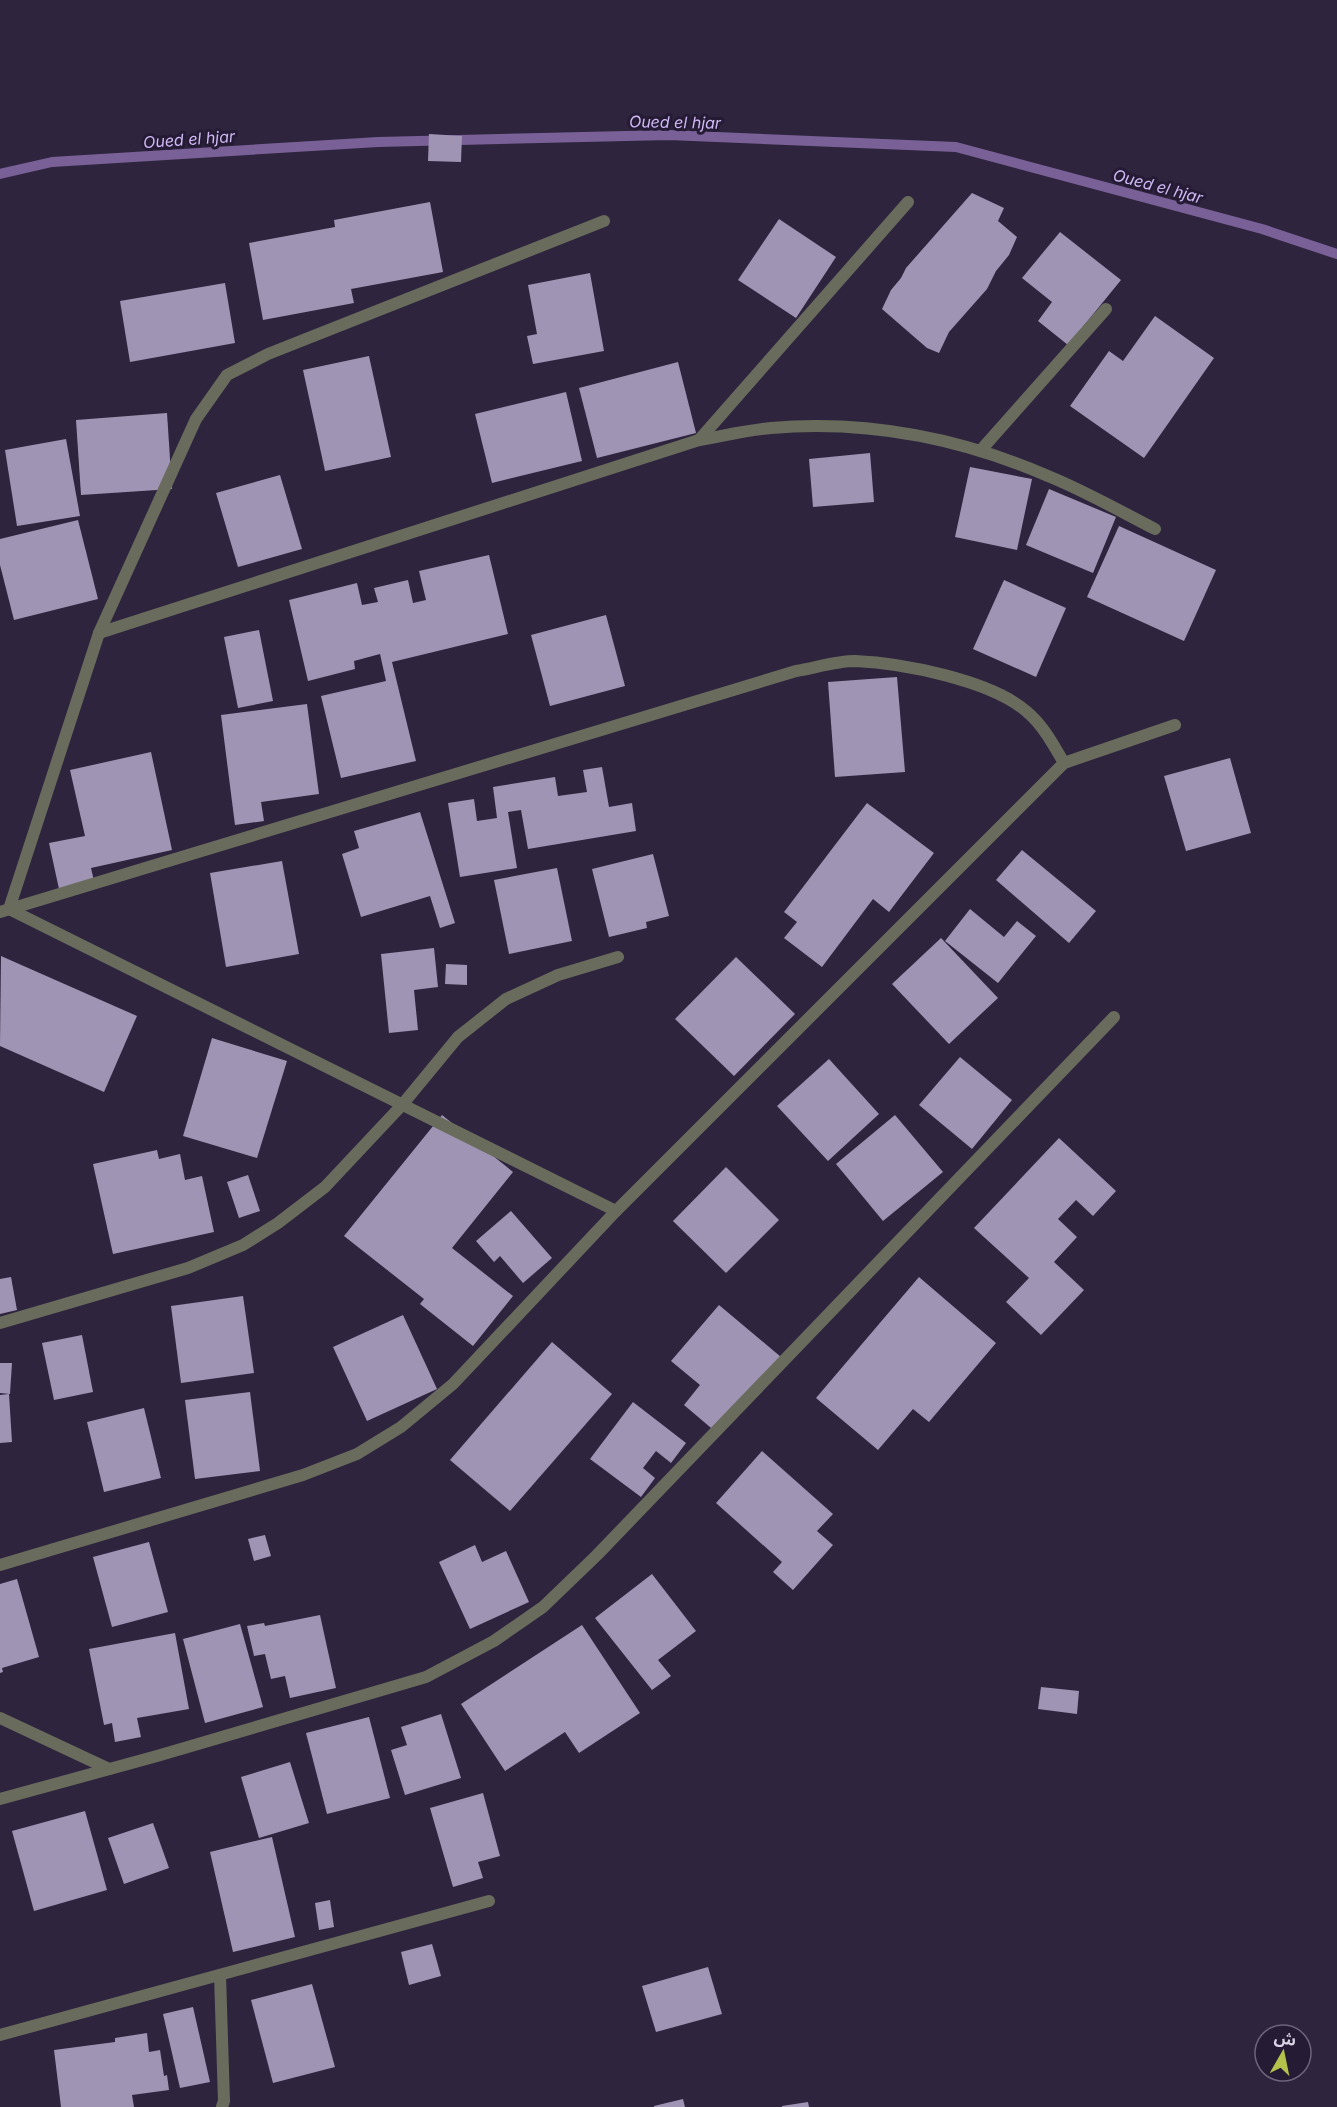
<svg xmlns="http://www.w3.org/2000/svg" width="1337" height="2107" viewBox="0 0 1337 2107" font-family="Inter,'Noto Sans Arabic',sans-serif">
<style>
.lines{fill:none;stroke-linecap:round;stroke-linejoin:round}
.stream{stroke:#796197;stroke-width:10}
.building{fill:#a094b4}
.street{stroke:#696c5d;stroke-width:12}
.labels{text-anchor:middle;stroke-width:6;stroke-linejoin:round;paint-order:stroke}
.water-label{font-size:16px;font-style:italic;fill:#cfb8f5;stroke:#251b34}
</style>
<rect width="100%" height="100%" fill="#2f243e"/>
<g class="lines">
<path class="stream" d="M0,174L52,162L378,142L669,135L956,147L1262,229L1337,254"/>
</g>
<g class="building">
<path d="M429,134L462,136L461,162L428,161Z"/>
<path d="M972,193L1004,208L998,221L1017,237L1009,255L996,271L987,289L949,332L939,353L927,348L882,309L891,290L901,278L906,268Z"/>
<path d="M430,202L443,272L351,289L354,303L263,320L249,243L335,227L334,220Z"/>
<path d="M779,219L836,257L796,318L738,280Z"/>
<path d="M1060,232L1121,280L1068,345L1038,321L1052,302L1022,278Z"/>
<path d="M590,273L604,351L533,364L527,336L537,334L528,285Z"/>
<path d="M225,283L235,343L130,362L120,301Z"/>
<path d="M1155,316L1214,358L1144,458L1070,406L1109,351L1123,361Z"/>
<path d="M369,356L391,457L325,471L303,370Z"/>
<path d="M678,362L696,433L597,458L579,388Z"/>
<path d="M566,392L582,461L492,483L475,414Z"/>
<path d="M167,413L172,489L81,495L76,420Z"/>
<path d="M66,439L80,516L17,526L5,450Z"/>
<path d="M870,453L874,502L813,507L809,459Z"/>
<path d="M970,467L1032,479L1017,550L955,537Z"/>
<path d="M280,475L302,549L238,567L216,493Z"/>
<path d="M1049,489L1116,517L1093,573L1026,545Z"/>
<path d="M78,520L98,599L14,620L0,565V539Z"/>
<path d="M1119,526L1216,570L1184,641L1087,597Z"/>
<path d="M489,555L508,634L392,662L416,761L341,778L321,696L386,681L380,654L354,661L355,669L308,681L289,600L357,583L362,605L378,602L374,588L408,580L413,603L426,600L419,571Z"/>
<path d="M1004,580L1066,608L1036,677L973,649Z"/>
<path d="M606,615L625,686L550,706L531,635Z"/>
<path d="M259,630L273,701L238,708L224,637Z"/>
<path d="M897,677L905,772L835,777L828,682Z"/>
<path d="M307,704L319,794L261,802L264,821L235,825L221,715Z"/>
<path d="M151,752L172,850L91,868L94,881L59,889L49,843L85,836L70,770Z"/>
<path d="M1230,758L1251,833L1186,851L1164,776Z"/>
<path d="M602,767L609,807L632,803L636,831L528,849L521,810L508,812L517,868L460,877L448,803L474,799L477,821L497,818L493,787L555,777L558,796L587,792L583,770Z"/>
<path d="M867,803L934,853L889,912L873,899L822,967L784,938L797,922L784,912Z"/>
<path d="M420,812L455,923L440,928L430,896L361,917L342,854L359,848L354,831Z"/>
<path d="M1022,850L1096,911L1069,943L996,880Z"/>
<path d="M653,854L669,916L646,922L647,928L609,937L592,869Z"/>
<path d="M282,861L299,954L226,967L210,873Z"/>
<path d="M557,868L572,941L509,954L494,880Z"/>
<path d="M970,909L1004,937L1017,921L1036,936L998,983L945,941Z"/>
<path d="M941,938L998,998L949,1044L892,984Z"/>
<path d="M434,948L438,987L414,990L418,1030L389,1033L381,954Z"/>
<path d="M1,956L137,1016L104,1092L0,1046Z"/>
<path d="M736,957L795,1014L734,1076L675,1019Z"/>
<path d="M446,964L467,965V985L445,984Z"/>
<path d="M212,1038L287,1061L257,1158L183,1136Z"/>
<path d="M960,1057L1012,1100L972,1149L919,1105Z"/>
<path d="M829,1059L879,1114L828,1161L777,1106Z"/>
<path d="M442,1115L513,1172L452,1248L513,1296L473,1346L420,1304L424,1299L344,1236Z"/>
<path d="M895,1115L943,1172L883,1221L836,1164Z"/>
<path d="M1059,1138L1116,1191L1093,1216L1076,1200L1058,1219L1077,1237L1054,1262L1084,1290L1041,1335L1006,1302L1029,1278L974,1228Z"/>
<path d="M157,1150L159,1159L180,1154L185,1180L202,1176L214,1232L113,1254L93,1164Z"/>
<path d="M726,1167L779,1220L726,1273L673,1221Z"/>
<path d="M248,1175L260,1211L239,1218L227,1182Z"/>
<path d="M511,1211L552,1258L523,1283L500,1256L494,1262L476,1241Z"/>
<path d="M11,1277L17,1310L0,1314V1279Z"/>
<path d="M919,1277L996,1343L929,1422L913,1409L878,1450L816,1398Z"/>
<path d="M243,1296L254,1373L181,1383L171,1306Z"/>
<path d="M719,1305L781,1357L717,1433L684,1405L700,1385L671,1361Z"/>
<path d="M403,1315L437,1389L367,1421L333,1347Z"/>
<path d="M82,1335L93,1392L54,1400L42,1343Z"/>
<path d="M552,1342L612,1394L510,1511L450,1460Z"/>
<path d="M0,1363H12L10,1394L0,1393Z"/>
<path d="M250,1392L260,1471L195,1479L185,1400Z"/>
<path d="M9,1394L12,1442L0,1443V1395Z"/>
<path d="M633,1402L686,1443L671,1463L656,1451L643,1468L655,1478L641,1497L590,1459Z"/>
<path d="M144,1408L161,1478L104,1492L87,1422Z"/>
<path d="M762,1451L833,1514L817,1531L833,1545L793,1590L773,1572L782,1562L716,1503Z"/>
<path d="M265,1535L271,1556L254,1561L248,1539Z"/>
<path d="M149,1542L168,1612L112,1627L93,1557Z"/>
<path d="M475,1545L482,1562L506,1551L529,1602L470,1629L439,1562Z"/>
<path d="M652,1574L696,1631L658,1660L671,1676L652,1690L595,1618Z"/>
<path d="M17,1579L39,1657L2,1668L3,1672L0,1673V1584Z"/>
<path d="M320,1615L336,1688L290,1698L285,1676L271,1679L265,1654L254,1656L247,1626L264,1623L265,1626Z"/>
<path d="M240,1624L263,1707L205,1723L183,1639Z"/>
<path d="M582,1625L640,1713L579,1753L565,1732L505,1771L461,1704Z"/>
<path d="M175,1633L189,1709L137,1718L141,1737L115,1742L112,1723L104,1725L89,1649Z"/>
<path d="M1041,1687L1079,1691L1077,1714L1038,1709Z"/>
<path d="M441,1714L461,1778L405,1795L391,1750L407,1745L401,1727Z"/>
<path d="M369,1717L390,1798L327,1814L306,1733Z"/>
<path d="M290,1762L309,1823L259,1838L241,1777Z"/>
<path d="M483,1793L500,1856L478,1862L483,1878L453,1887L430,1808Z"/>
<path d="M85,1811L107,1890L34,1911L12,1831Z"/>
<path d="M153,1823L169,1868L124,1884L108,1838Z"/>
<path d="M272,1837L295,1937L233,1952L210,1852Z"/>
<path d="M330,1900L334,1927L319,1930L315,1903Z"/>
<path d="M432,1944L441,1976L409,1985L401,1952Z"/>
<path d="M708,1967L722,2014L656,2032L642,1986Z"/>
<path d="M312,1984L335,2067L273,2083L251,2000Z"/>
<path d="M193,2007L210,2082L180,2088L163,2014Z"/>
<path d="M147,2033L149,2052L160,2050L164,2076L167,2075L169,2090L132,2095L134,2107H61L54,2050L115,2042V2038Z"/>
<path d="M683,2099L685,2107H654V2106Z"/>
<path d="M808,2102L809,2107H782V2106Z"/>
</g>
<g class="lines">
<g class="street">
<path d="M604,221L268,354L227,375L196,419L99,633L9,909L616,1211"/>
<path d="M699,440L908,202"/>
<path d="M981,450L1106,309"/>
<path d="M99,633L699,440C723,436 747,430 771,428C867,420 960,438 1048,476C1085,491 1120,511 1155,529"/>
<path d="M1064,763L1175,725"/>
<path d="M0,912L796,671C815,668 836,661 855,661C902,663 990,680 1026,711C1043,725 1053,744 1064,763L616,1211L453,1384L401,1427L357,1454L303,1475L0,1565"/>
<path d="M0,1323L188,1268L243,1245L278,1223L325,1187L402,1105L458,1037L506,999L558,975L618,957"/>
<path d="M0,1718L109,1769"/>
<path d="M0,1799L157,1756L426,1677L494,1641L543,1607L597,1555L1114,1017"/>
<path d="M220,1975L224,2101L222,2107"/>
<path d="M0,2035L489,1901"/>
</g>
</g>
<g class="labels">
<g class="water-label">
<text transform="translate(675 122) rotate(1)" y="6">Oued el hjar</text>
<text transform="translate(189 139) rotate(-4)" y="6">Oued el hjar</text>
<text transform="translate(1158 186) rotate(15)" y="6">Oued el hjar</text>
</g>
</g>
<g transform="translate(1283 2053) rotate(9)"><circle r="28" fill="#251b34" stroke="#6d657b" stroke-width="1.5"/>
<path d="M0-4.5L10 22L0 15L-10 22Z" fill="#b3c24b"/>
<text y="-9" font-size="16" font-weight="bold" text-anchor="middle" fill="#dad4e5">ش</text>
</g>
</svg>
